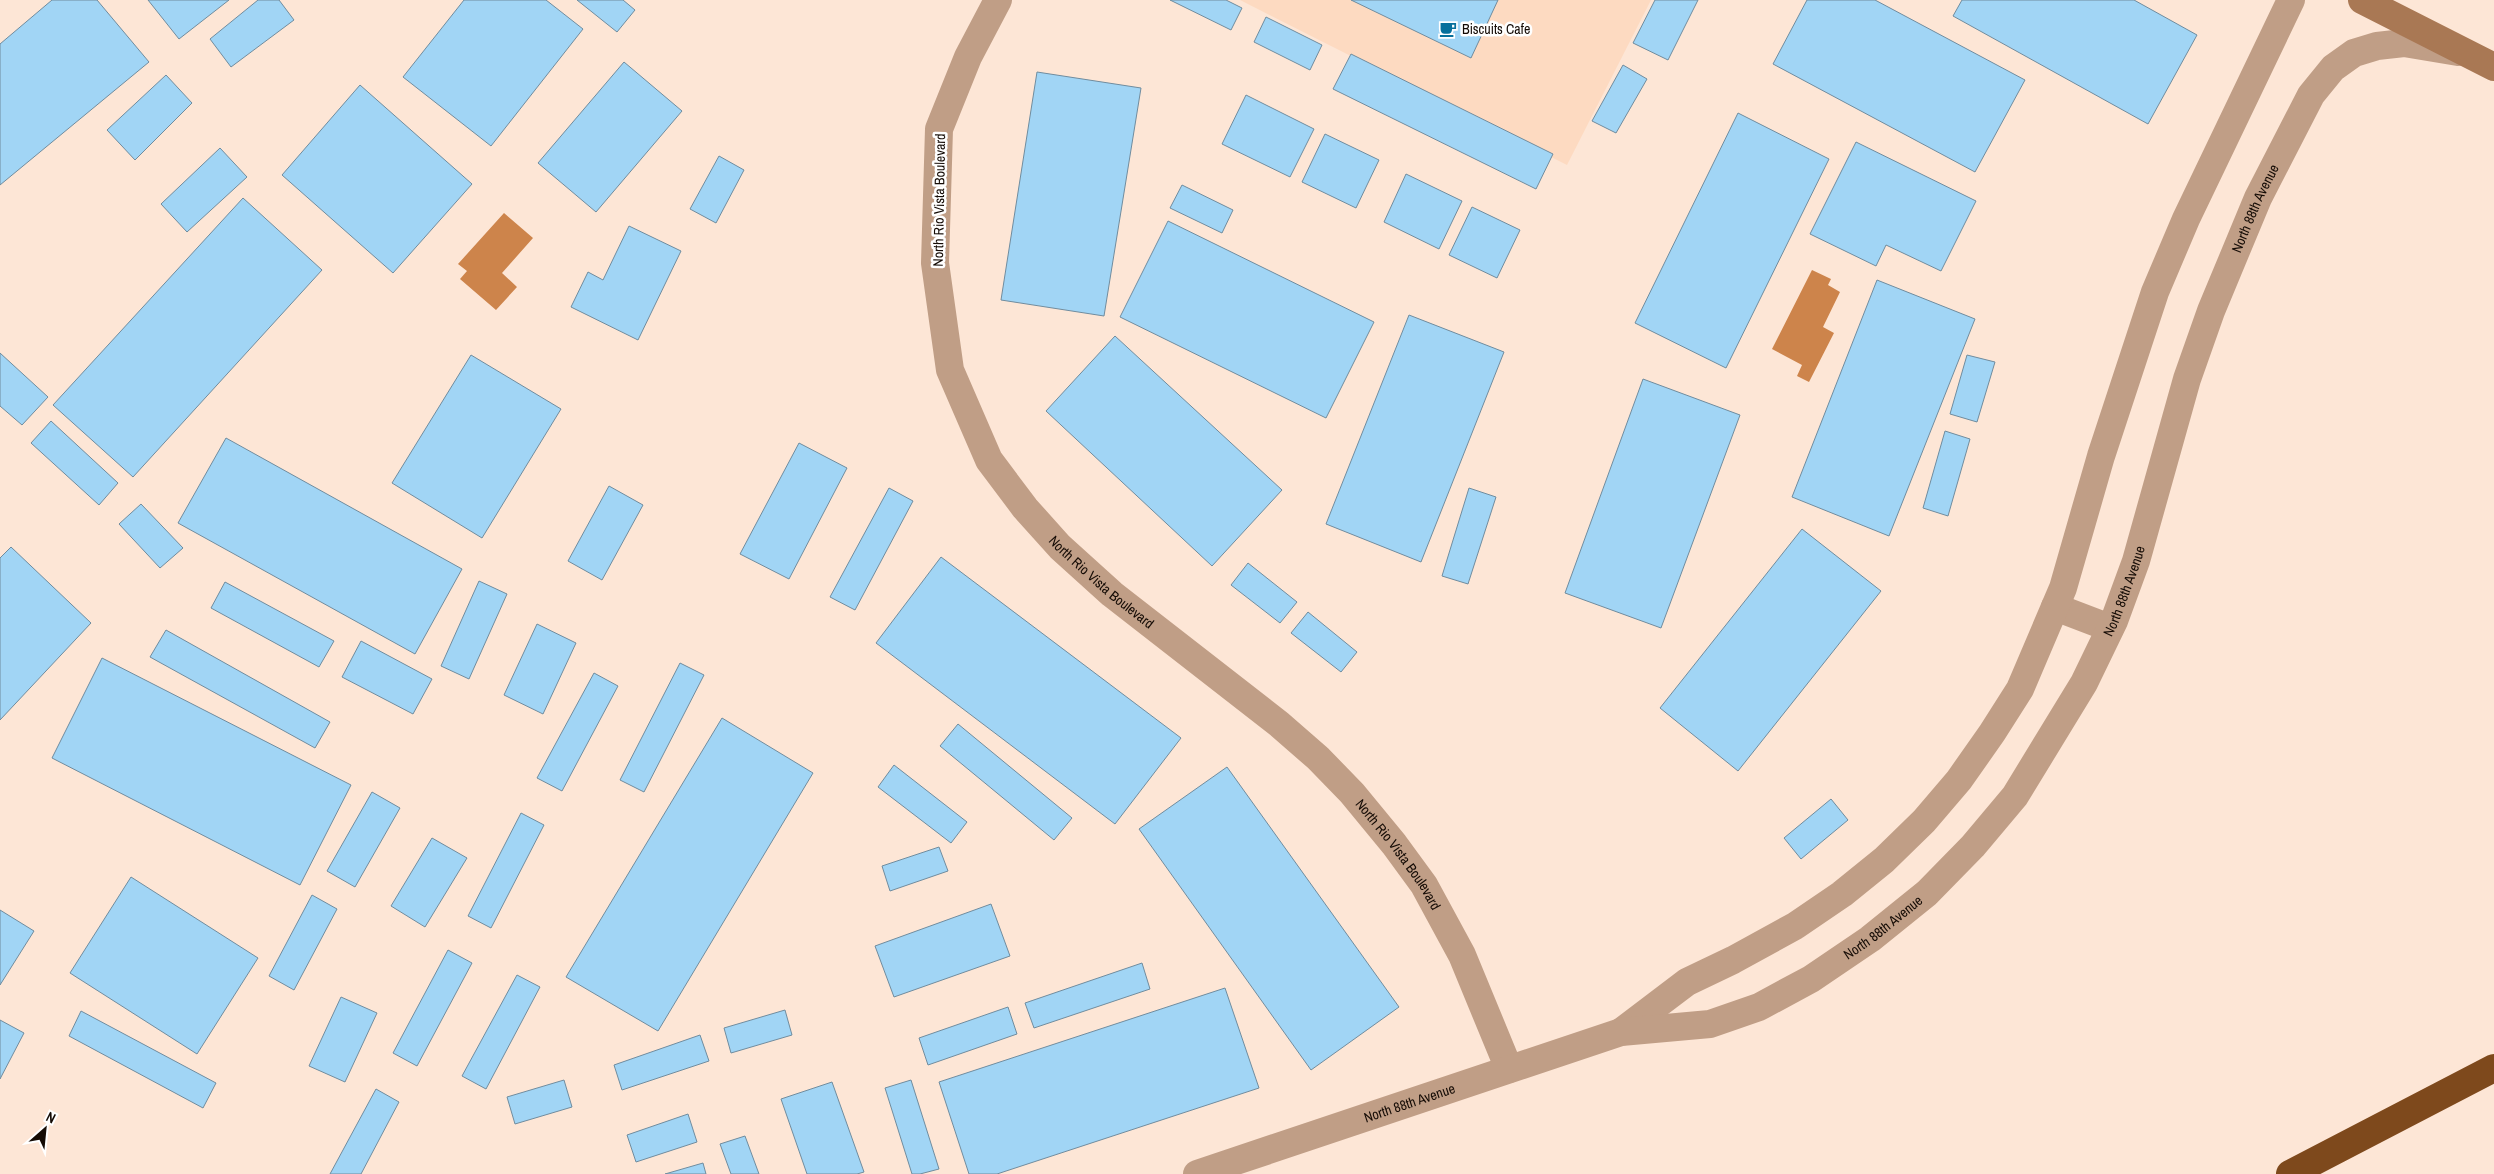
<svg xmlns="http://www.w3.org/2000/svg" width="2494" height="1174" viewBox="0 0 2494 1174" font-family="'Archivo Narrow',sans-serif">
<style>
.built{fill:#fddac1}
.water{fill:#cd844b}
.building{fill:#a1d5f5;stroke:#708c9e}
.lines{fill:none;stroke-linecap:round;stroke-linejoin:round}
.minor{stroke:#c09e86;stroke-width:28}
.secondary{stroke:#a97854;stroke-width:28}
.motorway{stroke:#7e491c;stroke-width:28}
.labels{text-anchor:middle;stroke-width:5;stroke-linejoin:round;paint-order:stroke}
.poi-label{font-size:14px;fill:#140b05;stroke:#fff;text-anchor:start}
.street-label{font-size:14px;fill:#140b05;stroke:#fff}
</style>
<rect width="100%" height="100%" fill="#fde6d6"/>
<path class="built" d="M1240,0H1651L1567,165Z"/>
<g class="water">
<path d="M504,213L533,238L502,273L517,287L496,310L460,279L467,271L458,264Z"/>
<path d="M1812,270L1831,279L1828,285L1840,292L1823,327L1834,333L1809,382L1797,376L1802,365L1772,349Z"/>
</g>
<g class="building">
<path d="M52,0H97L149,62L0,185V44Z"/>
<path d="M148,0H229L179,39Z"/>
<path d="M258,0H279L294,20L231,67L210,39Z"/>
<path d="M464,0H546L583,29L491,146L403,77Z"/>
<path d="M577,0H623L635,10L617,32Z"/>
<path d="M1170,0H1226L1242,8L1231,30Z"/>
<path d="M1351,0H1498L1471,58Z"/>
<path d="M1655,0H1698L1668,60L1633,43Z"/>
<path d="M1807,0H1875L2025,80L1975,172L1773,64Z"/>
<path d="M1962,0H2134L2197,35L2148,124L1953,16Z"/>
<path d="M1266,17L1322,45L1310,70L1254,42Z"/>
<path d="M1351,54L1553,154L1536,189L1333,89Z"/>
<path d="M624,62L682,111L596,212L538,163Z"/>
<path d="M1623,65L1647,79L1616,133L1592,121Z"/>
<path d="M1037,72L1141,88L1104,316L1001,300Z"/>
<path d="M166,75L192,103L135,160L107,130Z"/>
<path d="M360,85L472,184L393,273L282,175Z"/>
<path d="M1246,95L1314,129L1290,177L1222,144Z"/>
<path d="M1738,113L1829,159L1726,368L1635,323Z"/>
<path d="M1325,134L1379,160L1356,208L1302,182Z"/>
<path d="M1856,142L1976,201L1941,271L1886,245L1876,266L1810,234Z"/>
<path d="M220,148L247,177L187,232L161,204Z"/>
<path d="M719,156L744,170L716,223L690,209Z"/>
<path d="M1406,174L1462,201L1439,249L1384,222Z"/>
<path d="M1182,185L1233,210L1222,233L1170,208Z"/>
<path d="M243,198L322,270L133,477L53,405Z"/>
<path d="M1472,207L1520,230L1497,278L1449,255Z"/>
<path d="M1168,221L1374,322L1326,418L1120,317Z"/>
<path d="M629,226L681,251L638,340L571,307L588,272L603,280Z"/>
<path d="M1877,280L1975,319L1889,536L1792,497Z"/>
<path d="M1409,315L1504,352L1421,562L1326,524Z"/>
<path d="M1115,336L1282,490L1212,566L1046,411Z"/>
<path d="M0,353L48,397L22,425L0,406Z"/>
<path d="M471,355L561,409L482,538L392,483Z"/>
<path d="M1967,355L1995,362L1977,422L1950,414Z"/>
<path d="M1643,379L1740,415L1661,628L1565,593Z"/>
<path d="M51,421L118,483L99,505L31,443Z"/>
<path d="M1945,431L1970,439L1948,516L1923,508Z"/>
<path d="M226,438L462,569L415,654L178,523Z"/>
<path d="M799,443L847,468L789,579L740,554Z"/>
<path d="M609,486L643,505L602,580L568,561Z"/>
<path d="M889,488L913,501L855,610L830,597Z"/>
<path d="M1469,488L1496,497L1468,584L1442,576Z"/>
<path d="M141,504L183,548L160,568L119,524Z"/>
<path d="M1802,529L1881,591L1738,771L1660,708Z"/>
<path d="M11,547L91,623L0,720V558Z"/>
<path d="M941,557L1181,738L1115,824L876,643Z"/>
<path d="M1248,563L1297,602L1280,623L1231,585Z"/>
<path d="M479,581L507,594L469,679L441,666Z"/>
<path d="M225,582L334,641L319,667L211,608Z"/>
<path d="M1308,612L1357,652L1341,672L1291,633Z"/>
<path d="M537,624L576,643L543,714L504,695Z"/>
<path d="M166,630L330,722L315,748L150,657Z"/>
<path d="M361,641L432,679L413,714L342,677Z"/>
<path d="M102,658L351,785L300,885L52,758Z"/>
<path d="M680,663L704,675L644,792L620,780Z"/>
<path d="M594,673L618,686L562,791L537,778Z"/>
<path d="M722,718L813,773L658,1031L566,977Z"/>
<path d="M958,724L1072,818L1054,840L940,746Z"/>
<path d="M894,765L967,822L951,843L878,787Z"/>
<path d="M1227,767L1399,1007L1311,1070L1139,829Z"/>
<path d="M372,792L400,808L355,887L327,871Z"/>
<path d="M1831,799L1848,820L1801,859L1784,838Z"/>
<path d="M521,813L544,825L491,928L468,916Z"/>
<path d="M432,838L467,858L425,927L391,906Z"/>
<path d="M939,847L948,871L890,891L882,866Z"/>
<path d="M131,877L258,958L197,1054L70,973Z"/>
<path d="M312,895L337,909L294,990L269,976Z"/>
<path d="M991,904L1010,956L894,997L875,946Z"/>
<path d="M0,910L34,931L0,985Z"/>
<path d="M448,950L472,963L417,1066L393,1053Z"/>
<path d="M1142,963L1150,989L1034,1028L1025,1003Z"/>
<path d="M517,975L540,987L486,1089L462,1076Z"/>
<path d="M1225,988L1259,1088L997,1174H969L939,1082Z"/>
<path d="M341,997L377,1013L345,1082L309,1066Z"/>
<path d="M1008,1007L1017,1034L928,1065L919,1038Z"/>
<path d="M785,1010L792,1035L731,1053L724,1028Z"/>
<path d="M81,1011L216,1083L203,1108L69,1036Z"/>
<path d="M0,1020L24,1033L0,1079Z"/>
<path d="M700,1035L709,1061L622,1090L614,1065Z"/>
<path d="M564,1080L572,1107L515,1124L507,1097Z"/>
<path d="M911,1080L939,1169L920,1174H912L885,1088Z"/>
<path d="M832,1082L864,1172L857,1174H807L781,1099Z"/>
<path d="M376,1089L399,1102L361,1174H330Z"/>
<path d="M688,1114L697,1142L636,1162L627,1135Z"/>
<path d="M745,1136L759,1174H731L720,1144Z"/>
<path d="M703,1163L706,1174H665Z"/>
</g>
<g class="lines">
<g class="minor">
<path id="s1" d="M998,0L968,57L939,129L935,263L950,370L989,460L1025,508L1060,547L1112,594L1279,724L1318,758L1352,793L1394,844L1424,885L1462,955L1509,1069"/>
<path d="M2055,607L2110,628"/>
<path d="M1621,1032L1687,982L1733,960L1795,926L1842,894L1884,860L1924,821L1959,780L1992,733L2020,689L2063,588L2101,456L2155,292L2186,219L2291,0"/>
<path id="s2" d="M1197,1174L1621,1032L1710,1024L1759,1007L1811,979L1870,939L1927,893L1973,846L2015,796L2084,683L2114,621L2136,561L2187,379L2211,311L2258,198L2311,95L2333,68L2354,53L2377,46L2404,43L2458,52"/>
</g>
<path class="secondary" d="M2362,0L2494,67"/>
<path class="motorway" d="M2290,1174L2494,1068"/>
</g>
<defs>
<g id="cafe-bare" transform="scale(1.35)"><path d="M-5.5-4.5H6V0H3Q3 3.5 0 3.5H-2.5Q-5.5 3.5-5.5 0ZM3-3.2v2h1.7v-2ZM-6 4.5H4V6H-6Z" fill="#07709c" stroke="#fff" stroke-width="2.5" paint-order="stroke"/></g>
</defs>
<g fill-rule="evenodd">
<use href="#cafe-bare" x="1448" y="29"/>
</g>
<g class="labels">
<g class="poi-label">
<text x="1462" y="34">Biscuits Cafe</text>
</g>
<g class="street-label">
<text transform="translate(939 200) rotate(-89)" y="5">North Rio Vista Boulevard</text>
<text dy="5" stroke="none"><textPath href="#s2" startOffset="1561">North 88th Avenue</textPath></text>
<text dy="5" stroke="none"><textPath href="#s1" startOffset="649">North Rio Vista Boulevard</textPath></text>
<text dy="5" stroke="none"><textPath href="#s2" startOffset="1156">North 88th Avenue</textPath></text>
<text dy="5" stroke="none"><textPath href="#s1" startOffset="1054">North Rio Vista Boulevard</textPath></text>
<text dy="5" stroke="none"><textPath href="#s2" startOffset="736">North 88th Avenue</textPath></text>
<text dy="5" stroke="none"><textPath href="#s2" startOffset="224">North 88th Avenue</textPath></text>
</g>
</g>
<g transform="translate(45 1129) rotate(27)" stroke="#ffffff" stroke-width="4" paint-order="stroke">
<path d="M0-4L9 19L0 12L-9 19Z" fill="#140b05"/>
<text y="-8" font-size="14" font-weight="bold" text-anchor="middle" fill="#140b05">N</text>
</g>
</svg>
